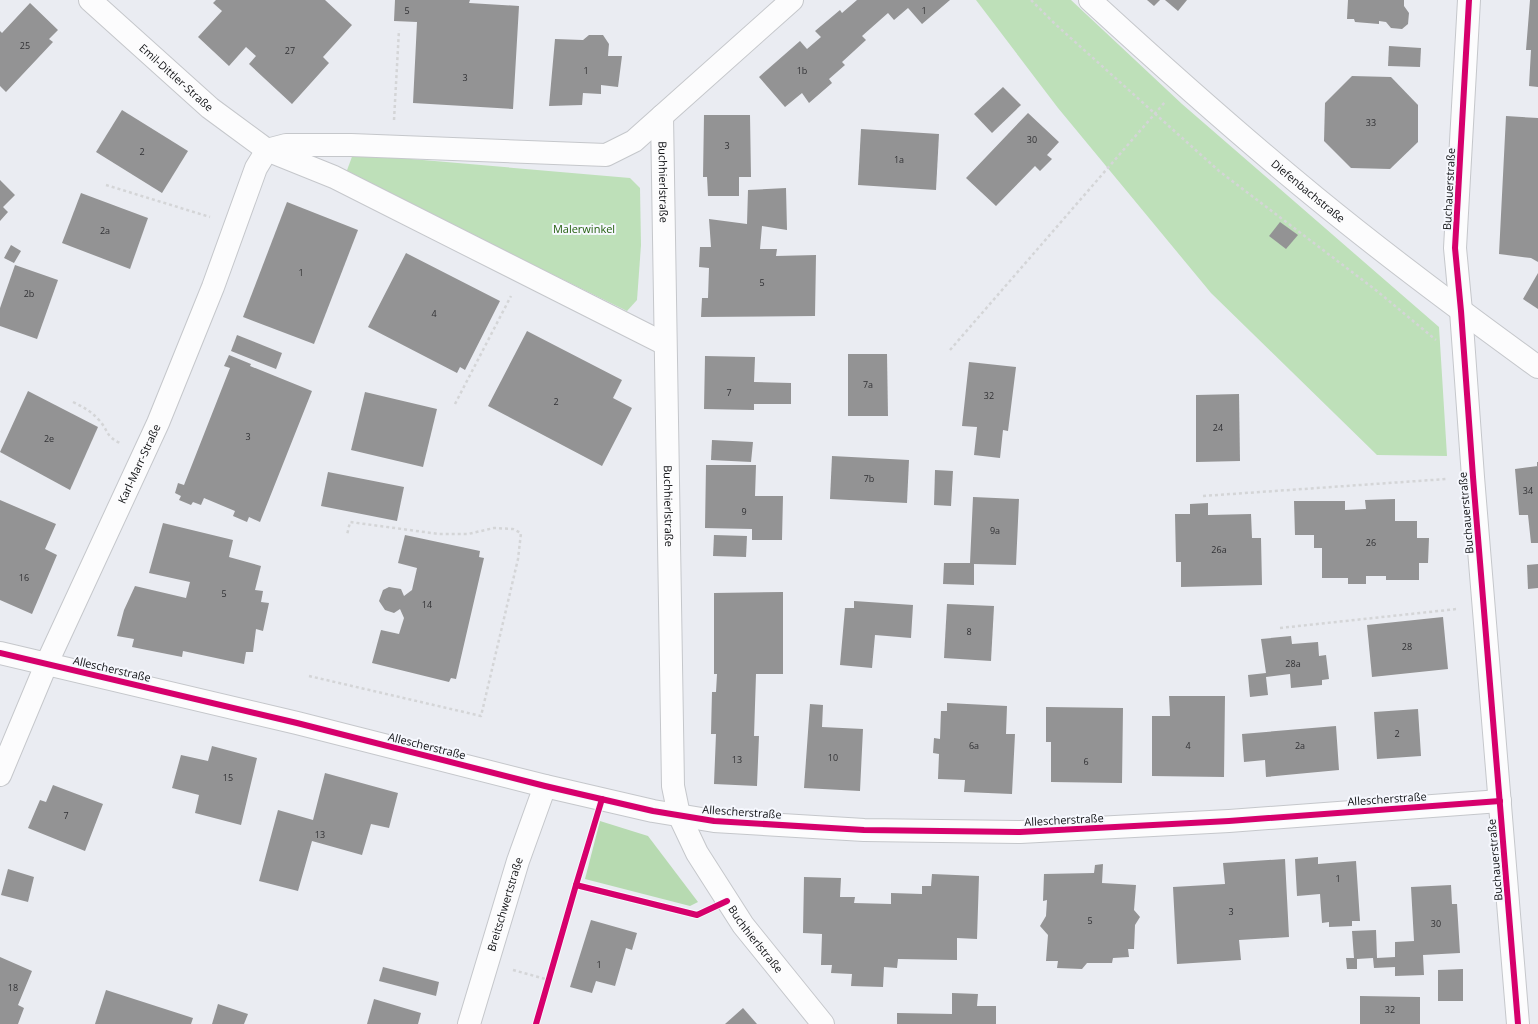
<svg xmlns="http://www.w3.org/2000/svg" width="1538" height="1024" viewBox="0 0 1538 1024" font-family="'Open Sans',sans-serif">
<style>
.green{fill:#bee0b9}
.forest{fill:#b7dab1}
.building{fill:#939394}
.lines{fill:none;stroke-linecap:round;stroke-linejoin:round}
.street-casing{stroke:#c5c7cb;stroke-width:24}
.path{stroke:#d4d5d7;stroke-width:2.5;stroke-dasharray:3 3;stroke-linecap:butt}
.street{stroke:#fcfcfd;stroke-width:22}
.cycleway-casing{stroke:#f6f8fe;stroke-width:8}
.cycleway{stroke:#d6006c;stroke-width:6}
.labels{text-anchor:middle;stroke-width:4;stroke-linejoin:round;paint-order:stroke}
.number-label{font-size:9px;fill:#323235}
.street-label{font-size:11px;fill:#111215;stroke:#f6f8fe}
.park-label{font-size:11px;fill:#266111;stroke:#f6f8fe}
</style>
<rect width="100%" height="100%" fill="#eaecf2"/>
<g class="green">
<path d="M976,0H1071L1182,104L1439,327L1447,456L1377,455L1211,293L1058,108Z"/>
<path d="M353,154L630,178L640,188L641,245L637,300L627,311L346,173Z"/>
</g>
<path class="forest" d="M600,821L648,836L698,902L690,906L585,879Z"/>
<g class="building">
<path d="M216,0H325L352,25L323,57L329,63L292,104L249,64L256,56L246,47L229,66L198,37L222,11L213,3Z"/>
<path d="M395,0H470L469,3L519,6L513,109L413,103L417,22L394,21Z"/>
<path d="M857,0H950L922,24L908,8L894,20L888,13L862,36L866,40L842,62L845,65L829,79L832,83L809,103L802,93L785,107L759,77L800,41L807,49L821,37L815,31L840,10L842,13Z"/>
<path d="M1147,0H1160L1154,6Z"/>
<path d="M1165,0H1187L1178,11Z"/>
<path d="M1348,0H1404V6L1409,13L1408,24L1402,29L1391,28L1386,22L1379,21V24L1355,22L1354,19H1347Z"/>
<path d="M1530,0H1538V87L1529,86L1531,50H1526Z"/>
<path d="M30,3L58,30L49,39L53,42L6,92L0,86V31L2,33Z"/>
<path d="M589,35H603L609,44L608,56H622L618,87L601,85V94L583,93L582,105L549,106L555,39L583,40Z"/>
<path d="M1389,46L1421,48L1420,67L1388,66Z"/>
<path d="M1352,76L1391,77L1418,105V142L1390,169L1351,168L1324,141L1325,103Z"/>
<path d="M1003,87L1021,105L992,133L974,114Z"/>
<path d="M122,110L188,151L162,193L96,152Z"/>
<path d="M1028,113L1059,142L1047,155L1052,159L1040,171L1035,166L996,206L966,178Z"/>
<path d="M704,115H750L751,177H739V196H708L707,177H703Z"/>
<path d="M1506,116L1538,118V262L1531,258L1499,254Z"/>
<path d="M861,129L939,134L936,190L858,185Z"/>
<path d="M0,180L15,195L3,207L8,212L0,221Z"/>
<path d="M786,188L787,230L762,226L760,249H777L776,256L816,255L815,316L701,317L702,298H708L709,268L699,267L700,247H711L709,219L747,224L748,190Z"/>
<path d="M81,193L148,218L130,269L62,243Z"/>
<path d="M287,202L358,230L314,344L243,317Z"/>
<path d="M1280,222L1298,235L1286,249L1269,236Z"/>
<path d="M11,245L21,251L14,263L4,258Z"/>
<path d="M406,253L500,301L465,370L460,367L457,373L368,327Z"/>
<path d="M15,265L58,280L37,339L0,326V308Z"/>
<path d="M1538,273V309L1523,299Z"/>
<path d="M527,331L622,380L613,398L632,408L602,466L488,406Z"/>
<path d="M237,335L282,353L276,369L231,351Z"/>
<path d="M848,354H887L888,416H848Z"/>
<path d="M229,355L251,364L250,366L312,391L260,522L249,517L247,522L233,516L235,511L204,498L201,505L193,502L191,505L179,500L181,496L175,493L178,483L184,485L230,368L224,366Z"/>
<path d="M705,356L755,357L754,382L791,383V404H754V410L704,409Z"/>
<path d="M969,362L1016,367L1008,431L1003,430L1000,458L974,455L977,427L962,426Z"/>
<path d="M28,391L98,427L70,490L0,452Z"/>
<path d="M365,392L437,409L423,467L351,450Z"/>
<path d="M1239,394L1240,461L1196,462V395Z"/>
<path d="M712,440L753,442L751,462L711,460Z"/>
<path d="M832,456L909,460L907,503L830,499Z"/>
<path d="M1537,462H1538V543H1531L1528,515H1519L1515,469L1538,466H1537Z"/>
<path d="M706,465H756L755,496H783L782,540H752V529L705,528Z"/>
<path d="M935,470L953,471L951,506L934,505Z"/>
<path d="M328,472L404,487L397,521L321,506Z"/>
<path d="M973,497L1019,499L1016,565L974,564V585L943,584L944,563H970Z"/>
<path d="M1395,499V521H1417V538H1429L1428,563H1419V580H1386V576H1366V584H1348V578H1322V548H1314V535H1295L1294,501H1345V510L1366,509L1365,500Z"/>
<path d="M0,500L56,524L45,549L57,555L32,614L0,600Z"/>
<path d="M1208,503V515L1251,514L1252,538H1261L1262,585L1181,587V562H1176L1175,514H1190V504Z"/>
<path d="M163,523L233,540L229,557L261,566L255,590L263,591L261,602L269,603L263,631L256,629L253,652H246L244,664L183,651L182,657L132,647L134,639L117,636L124,610L135,586L186,598L190,582L149,573Z"/>
<path d="M405,535L480,551L479,557L484,558L456,679L451,678L449,682L372,663L381,630L399,634L404,618L400,609L394,613L385,610L379,601L383,590L389,587L401,589L404,596L412,590L417,568L398,563Z"/>
<path d="M714,535L747,536L746,557L713,556Z"/>
<path d="M1538,564V588L1528,589L1527,565Z"/>
<path d="M783,592V674H756L754,736H759L757,786L714,784L716,734H711L712,692H716L717,674H714V593Z"/>
<path d="M854,601L913,605L911,638L875,635L872,668L840,665L845,608H854Z"/>
<path d="M947,604L994,606L991,661L944,658Z"/>
<path d="M1443,617L1448,669L1372,677L1367,625Z"/>
<path d="M1291,636L1292,644L1318,642L1319,656L1326,655L1329,679L1322,680V685L1291,688L1290,674L1266,677L1268,695L1250,697L1248,675L1266,673L1261,639Z"/>
<path d="M1169,696H1225L1224,777L1152,776V716H1170Z"/>
<path d="M947,703L1007,706L1006,734H1015L1012,794L964,792L965,780L938,779L939,754L933,753L934,738L940,739L941,711H947Z"/>
<path d="M810,704L823,705L822,727L863,729L860,791L804,788Z"/>
<path d="M1046,707L1123,708L1122,783L1051,782V742H1046Z"/>
<path d="M1418,709L1421,756L1377,759L1374,712Z"/>
<path d="M1336,726L1339,770L1266,777L1265,760L1244,762L1242,734Z"/>
<path d="M212,746L257,758L241,825L195,813L199,795L172,788L181,755L208,761Z"/>
<path d="M325,773L398,793L389,828L371,824L362,855L312,841L298,891L259,881L278,810L313,820Z"/>
<path d="M53,785L103,804L85,851L28,828L40,800L46,802Z"/>
<path d="M1318,857V864L1356,861L1360,921H1352V926L1329,927V922L1322,923L1320,894L1297,896L1295,859Z"/>
<path d="M1285,859L1289,937L1239,940L1241,960L1177,964L1173,887L1225,884L1223,863Z"/>
<path d="M1103,864L1102,883L1136,885L1134,910L1140,917L1135,925L1134,949H1128L1129,957L1113,958L1112,963H1087L1082,969L1057,968L1058,961H1046L1048,935L1040,926L1046,916L1047,900L1043,901L1044,874L1094,873L1095,865Z"/>
<path d="M8,869L34,877L28,902L1,895Z"/>
<path d="M932,874L979,876L977,939L957,938V960L898,959L897,968L884,967L883,987L851,986L852,974L831,973L832,965H821L822,934L803,933L804,877L841,878L840,897H855L854,903L891,904V893L922,894V886H931Z"/>
<path d="M1451,885L1452,904H1457L1460,953L1423,955L1424,975L1395,976V967L1374,968L1373,958L1357,959V969H1347L1346,958H1354L1352,931L1376,930L1377,958L1395,957V942L1414,941L1411,887Z"/>
<path d="M591,920L637,933L632,950L626,948L615,986L596,981L592,993L570,987Z"/>
<path d="M0,957L32,971L18,1005L24,1008L18,1024H0Z"/>
<path d="M383,967L439,982L436,996L379,981Z"/>
<path d="M1463,969V1001H1438V970Z"/>
<path d="M106,990L193,1018L191,1024H95Z"/>
<path d="M952,993L978,994L977,1006H996V1024H897V1013L952,1014Z"/>
<path d="M1360,996L1420,997V1024H1360Z"/>
<path d="M374,999L421,1013L418,1024H367Z"/>
<path d="M218,1004L248,1014L244,1024H212Z"/>
<path d="M743,1008L757,1024H725Z"/>
</g>
<g class="lines">
<g class="street-casing">
<g id="street">
<path id="s1" d="M90,0L210,108L267,150L334,177L665,344"/>
<path id="s2" d="M1090,0C1163,67 1238,134 1315,197C1387,256 1462,312 1538,367"/>
<path d="M1469,0L1455,248L1461,311L1473,477L1518,1024"/>
<path id="s3" d="M662,116L673,786L679,815L697,853L743,925L823,1024"/>
<path d="M267,150L286,145H351L606,155L634,141L792,0"/>
<path d="M0,653L297,723L545,786L653,811L714,821L864,830L1020,832L1229,821L1500,801"/>
<path id="s4" d="M0,775L46,665L158,423L213,287L256,168L267,150"/>
<path id="s5" d="M469,1024L518,861L545,786"/>
</g>
</g>
<g class="path">
<path d="M1031,0L1054,23L1219,171L1377,291L1436,340"/>
<path d="M394,120L399,30"/>
<path d="M106,185L210,217"/>
<path d="M950,350L1165,102"/>
<path d="M73,402C83,407 91,411 99,420C109,431 105,436 120,443"/>
<path d="M455,404L511,296"/>
<path d="M1203,496L1446,479"/>
<path d="M1280,628L1457,609"/>
<path d="M309,676L481,716L518,559L521,533L513,529L494,528L468,534H439L350,522L347,535"/>
<path d="M513,970L549,980"/>
</g>
<use href="#street" class="street"/>
<g class="cycleway-casing">
<g id="cycleway">
<path d="M1469,0L1455,248L1461,311L1473,477L1518,1024"/>
<path d="M0,653L297,723L545,786L653,811L714,821L864,830L1020,832L1229,821L1500,801"/>
<path d="M576,885L602,799"/>
<path d="M536,1024L576,885L697,915L727,901"/>
</g>
</g>
<use href="#cycleway" class="cycleway"/>
</g>
<g class="labels">
<g class="number-label">
<text x="407" y="14">5</text>
<text x="924" y="14">1</text>
<text x="25" y="49">25</text>
<text x="290" y="54">27</text>
<text x="586" y="74">1</text>
<text x="802" y="74">1b</text>
<text x="465" y="81">3</text>
<text x="1371" y="126">33</text>
<text x="1032" y="143">30</text>
<text x="727" y="149">3</text>
<text x="142" y="155">2</text>
<text x="899" y="163">1a</text>
<text x="105" y="234">2a</text>
<text x="301" y="276">1</text>
<text x="762" y="286">5</text>
<text x="29" y="297">2b</text>
<text x="434" y="317">4</text>
<text x="868" y="388">7a</text>
<text x="729" y="396">7</text>
<text x="989" y="399">32</text>
<text x="556" y="405">2</text>
<text x="1218" y="431">24</text>
<text x="248" y="440">3</text>
<text x="49" y="442">2e</text>
<text x="869" y="482">7b</text>
<text x="1528" y="494">34</text>
<text x="744" y="515">9</text>
<text x="995" y="534">9a</text>
<text x="1371" y="546">26</text>
<text x="1219" y="553">26a</text>
<text x="24" y="581">16</text>
<text x="224" y="597">5</text>
<text x="427" y="608">14</text>
<text x="969" y="635">8</text>
<text x="1407" y="650">28</text>
<text x="1293" y="667">28a</text>
<text x="1397" y="737">2</text>
<text x="974" y="749">6a</text>
<text x="1188" y="749">4</text>
<text x="1300" y="749">2a</text>
<text x="833" y="761">10</text>
<text x="737" y="763">13</text>
<text x="1086" y="765">6</text>
<text x="228" y="781">15</text>
<text x="66" y="819">7</text>
<text x="320" y="838">13</text>
<text x="1338" y="882">1</text>
<text x="1231" y="915">3</text>
<text x="1090" y="924">5</text>
<text x="1436" y="927">30</text>
<text x="599" y="968">1</text>
<text x="13" y="991">18</text>
<text x="1390" y="1013">32</text>
</g>
<g class="street-label">
<text dy="4" stroke="none"><textPath href="#s1" startOffset="116">Emil-Dittler-Straße</textPath></text>
<text dy="4" stroke="none"><textPath href="#s3" startOffset="66">Buchhierlstraße</textPath></text>
<text transform="translate(1449 189) rotate(-87)" y="4">Buchauerstraße</text>
<text dy="4" stroke="none"><textPath href="#s2" startOffset="290">Diefenbachstraße</textPath></text>
<text dy="4" stroke="none"><textPath href="#s4" startOffset="341">Karl-Marr-Straße</textPath></text>
<text dy="4" stroke="none"><textPath href="#s3" startOffset="390">Buchhierlstraße</textPath></text>
<text transform="translate(1466 513) rotate(-95)" y="4">Buchauerstraße</text>
<text transform="translate(112 669) rotate(13)" y="4">Allescherstraße</text>
<text transform="translate(427 746) rotate(14)" y="4">Allescherstraße</text>
<text transform="translate(1387 799) rotate(-4)" y="4">Allescherstraße</text>
<text transform="translate(742 812) rotate(4)" y="4">Allescherstraße</text>
<text transform="translate(1064 820) rotate(-3)" y="4">Allescherstraße</text>
<text transform="translate(1495 860) rotate(-95)" y="4">Buchauerstraße</text>
<text dy="4" stroke="none"><textPath href="#s5" startOffset="125">Breitschwertstraße</textPath></text>
<text dy="4" stroke="none"><textPath href="#s3" startOffset="846">Buchhierlstraße</textPath></text>
</g>
<g class="park-label">
<text x="584" y="233">Malerwinkel</text>
</g>
</g>
</svg>
